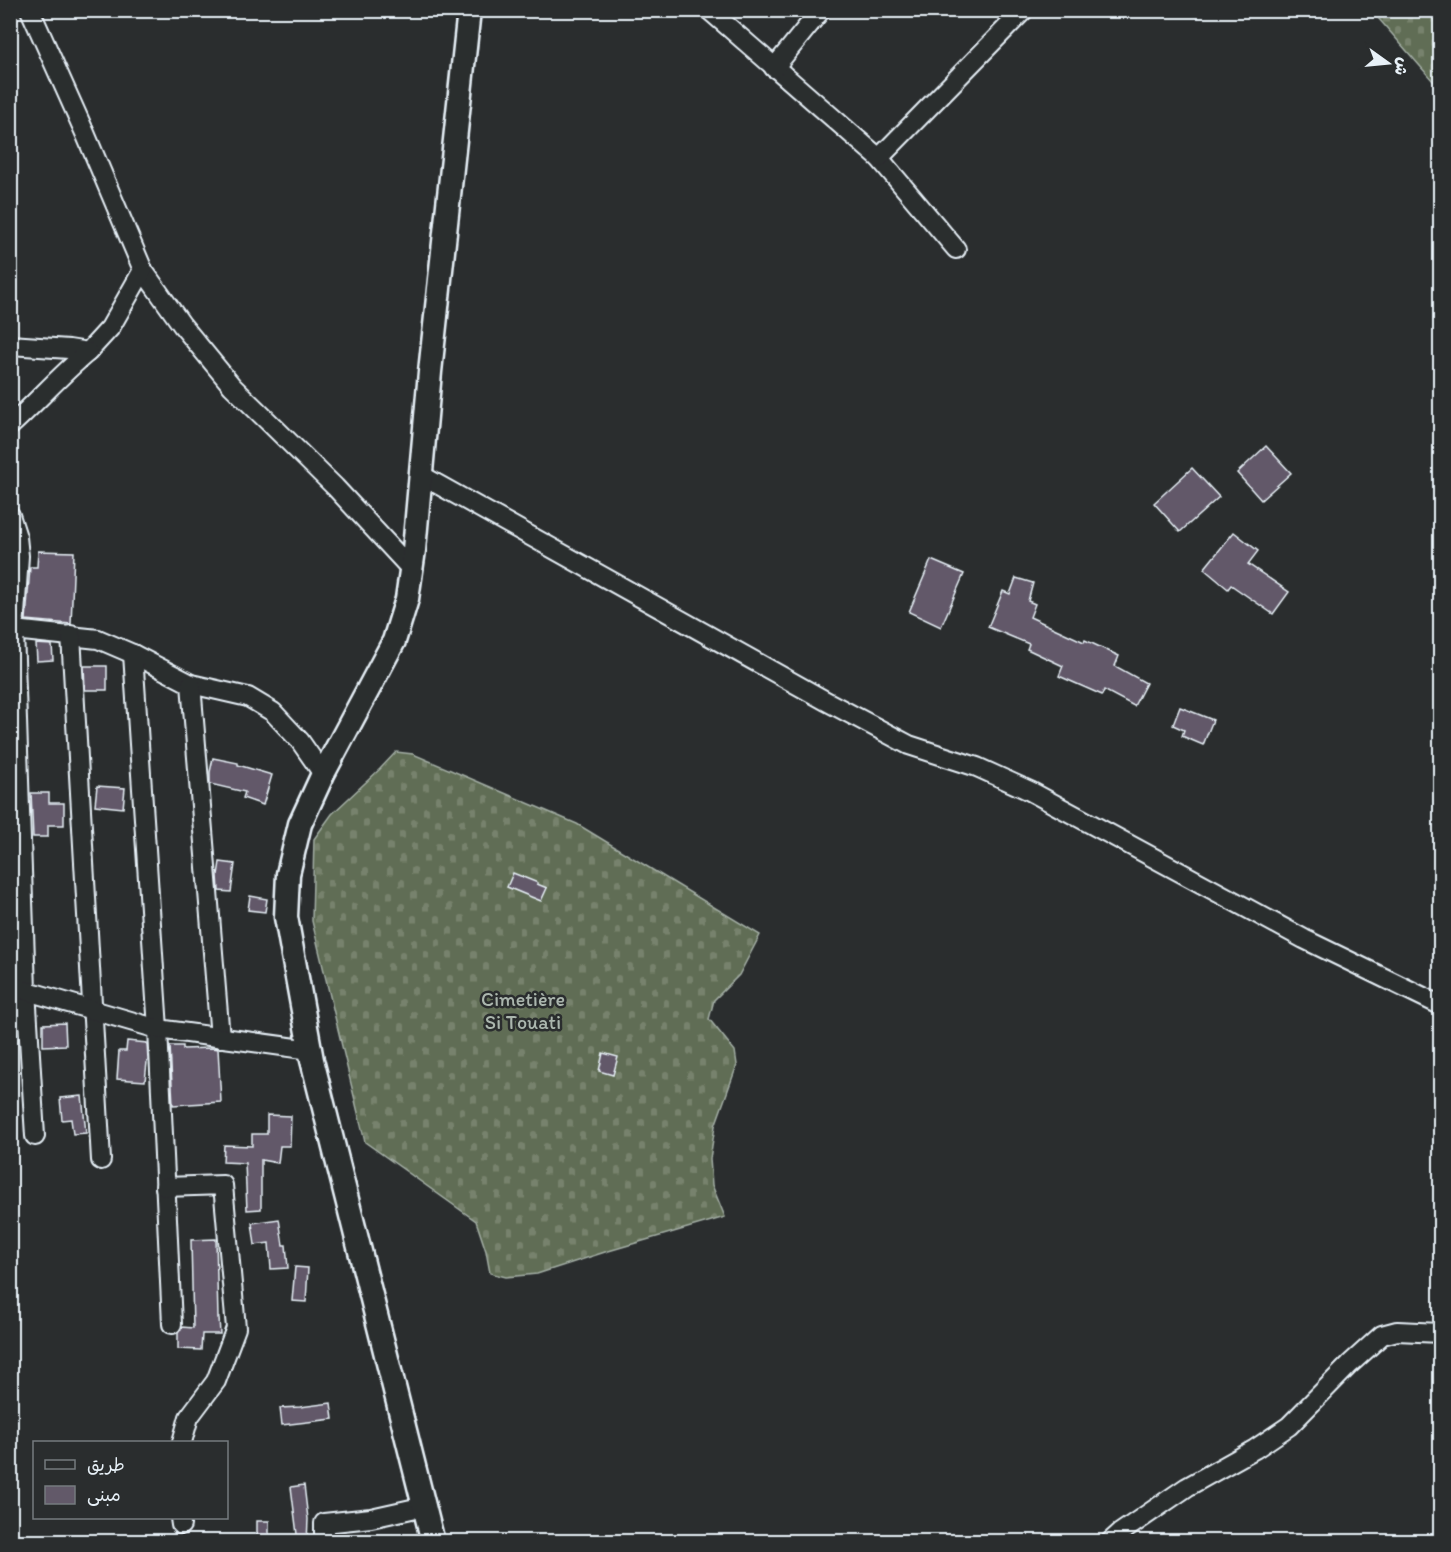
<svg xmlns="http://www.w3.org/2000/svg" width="1451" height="1552" viewBox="0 0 1451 1552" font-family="Itim,'Playpen Sans Arabic',sans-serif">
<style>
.cemetery{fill:url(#cemetery-stones);stroke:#a4afa6;stroke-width:1.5}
.building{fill:#625969;stroke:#e8f1f8;stroke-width:1.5}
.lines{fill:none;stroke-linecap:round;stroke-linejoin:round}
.minor-casing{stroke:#e8f1f8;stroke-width:22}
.major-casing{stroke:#e8f1f8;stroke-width:27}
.minor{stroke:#2a2d2e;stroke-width:18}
.major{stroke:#2a2d2e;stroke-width:22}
.labels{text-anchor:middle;stroke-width:5;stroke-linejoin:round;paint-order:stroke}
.park-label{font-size:20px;fill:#abb6ae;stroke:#2a2d2e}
</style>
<defs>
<pattern id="cemetery-stones" width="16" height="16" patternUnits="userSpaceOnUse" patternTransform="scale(1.5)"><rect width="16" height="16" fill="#606d54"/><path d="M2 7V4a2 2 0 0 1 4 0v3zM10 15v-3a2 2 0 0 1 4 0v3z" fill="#77826d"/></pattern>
</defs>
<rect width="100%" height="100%" fill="#2a2d2e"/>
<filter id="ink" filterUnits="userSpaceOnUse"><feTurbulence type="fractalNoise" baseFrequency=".0167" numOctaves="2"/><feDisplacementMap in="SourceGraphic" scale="12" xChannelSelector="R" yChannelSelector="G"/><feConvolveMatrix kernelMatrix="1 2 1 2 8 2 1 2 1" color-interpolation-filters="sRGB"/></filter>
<g filter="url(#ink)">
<g class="cemetery">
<path d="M1372,11H1440V89Z"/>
<path d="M396,752L413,754L577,824L760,935L739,975L714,1000L709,1019L735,1051L737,1065L715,1126L710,1159L712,1185L725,1217L605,1252L537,1274L506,1277L490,1273L486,1251L476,1221L365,1142L312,921L314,839L332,814L380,769Z"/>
</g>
<g class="building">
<path d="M1266,446L1291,473L1261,500L1237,473Z"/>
<path d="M1192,468L1219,497L1180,532L1154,503Z"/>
<path d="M1234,532L1258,551L1248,564L1289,592L1273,614L1231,585L1228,589L1204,569Z"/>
<path d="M38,551L74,552L71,624L26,620L30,567H37Z"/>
<path d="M931,560L964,574L941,627L909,612Z"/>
<path d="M1016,578L1033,583L1028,601L1035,604L1030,617L1084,642L1085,640L1119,656L1115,666L1146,683L1134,706L1104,690L1102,695L1059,676L1063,666L1027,649L1029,644L988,627L1003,591L1010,594Z"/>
<path d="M36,644L52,645L53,660L37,661Z"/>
<path d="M84,666H107V690H85Z"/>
<path d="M1180,707L1213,720L1203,745L1182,736L1184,730L1173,725Z"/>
<path d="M213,758L238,763V765L272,775L263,805L243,798L245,792L210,784V772Z"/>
<path d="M97,786L125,788L123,808L95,805Z"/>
<path d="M31,793H49V803H64V825H48V837H33Z"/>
<path d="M220,862L235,864L231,892L219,891L218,875Z"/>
<path d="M513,873L538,883L537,884L547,888L541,901L507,887Z"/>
<path d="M250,896L267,899L265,912L248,910Z"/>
<path d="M65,1023L66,1045L43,1046V1024Z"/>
<path d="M127,1041L147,1043L148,1061L147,1062L145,1081L117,1079L119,1051H126Z"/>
<path d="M170,1046H183V1049L211,1048L218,1049L221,1102L173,1105Z"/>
<path d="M603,1053L618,1057L613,1075L599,1071Z"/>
<path d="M82,1096L86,1133L73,1134L71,1119L62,1120L60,1098Z"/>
<path d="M267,1115L291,1116L290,1146H280L278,1163L261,1160V1209L247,1210L245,1163L223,1162L224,1145L252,1146V1134H267Z"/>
<path d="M279,1219L283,1245H286L288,1268L271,1269L269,1243L255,1245L252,1223Z"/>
<path d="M216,1239L218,1318H219L220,1334H202L201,1350L178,1349V1333L182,1327L193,1328L191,1240Z"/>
<path d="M295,1267L308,1268L306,1302L292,1301Z"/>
<path d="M331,1403L333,1419L282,1425L280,1408L300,1407Z"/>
<path d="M304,1485L308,1519L307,1542H298L291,1487Z"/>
<rect x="257" y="1521" width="12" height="18"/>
</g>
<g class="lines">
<g class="minor-casing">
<g id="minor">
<path d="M30,10L85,133L143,270L182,325L232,386L335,487L411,569"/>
<path d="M709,10L879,158L956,249"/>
<path d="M774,68L821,10"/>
<path d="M879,158L1024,10"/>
<path d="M10,345L69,349L88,352L110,328L143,270"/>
<path d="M10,426C37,402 60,375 88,352"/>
<path d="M421,475L826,701L909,745L977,767L1030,791L1304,939L1440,1005"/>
<path d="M10,515L17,537L19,556L14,630L26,990L35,1136"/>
<path d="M14,630L98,639L133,654L191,684L248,697L273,712L300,741L323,774"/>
<path d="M71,635L101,1160"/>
<path d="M133,654L158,1029L172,1324"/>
<path d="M191,684L220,1038"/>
<path d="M10,986L158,1029L311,1050"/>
<path d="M165,1187L223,1185L236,1328L216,1381L189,1417L182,1442"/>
<path d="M180,1518L181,1525"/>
<path d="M324,1542V1523L371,1518L425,1506"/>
<path d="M1110,1542L1120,1533L1187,1487L1255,1449L1289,1426L1350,1364L1382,1335L1397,1331L1440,1333"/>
</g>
</g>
<g class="major-casing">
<path id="major" d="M433,1542L312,1060L286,917L288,874L300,824L323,774L394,641L407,599L414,550L430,372L469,10"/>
</g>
<use href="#minor" class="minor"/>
<use href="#major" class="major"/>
</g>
</g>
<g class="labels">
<g class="park-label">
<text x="523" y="1006">Cimetière<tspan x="523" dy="23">Si Touati</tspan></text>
</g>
</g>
<rect width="1451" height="1552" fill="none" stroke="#2a2d2e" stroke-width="36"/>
<rect x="18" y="18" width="1415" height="1516" fill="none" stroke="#e8f1f8" stroke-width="2" filter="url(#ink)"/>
<rect x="33" y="1441" width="195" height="78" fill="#2a2d2e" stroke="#767b7f" stroke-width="1.5"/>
<rect x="45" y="1460" width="30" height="9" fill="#2a2d2e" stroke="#767b7f" stroke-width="1.5"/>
<text x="87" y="1471" font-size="18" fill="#e8f1f8">طريق</text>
<rect x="45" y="1486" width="30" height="18" fill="#625969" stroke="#767b7f" stroke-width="1.5"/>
<text x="87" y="1501" font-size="18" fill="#e8f1f8">مبنى</text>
<g transform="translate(1388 63) rotate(105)" stroke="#2a2d2e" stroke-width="4.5" paint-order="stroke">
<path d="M0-4.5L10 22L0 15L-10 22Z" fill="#e8f1f8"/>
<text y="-9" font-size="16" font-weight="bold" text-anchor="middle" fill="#e8f1f8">ش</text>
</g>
</svg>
